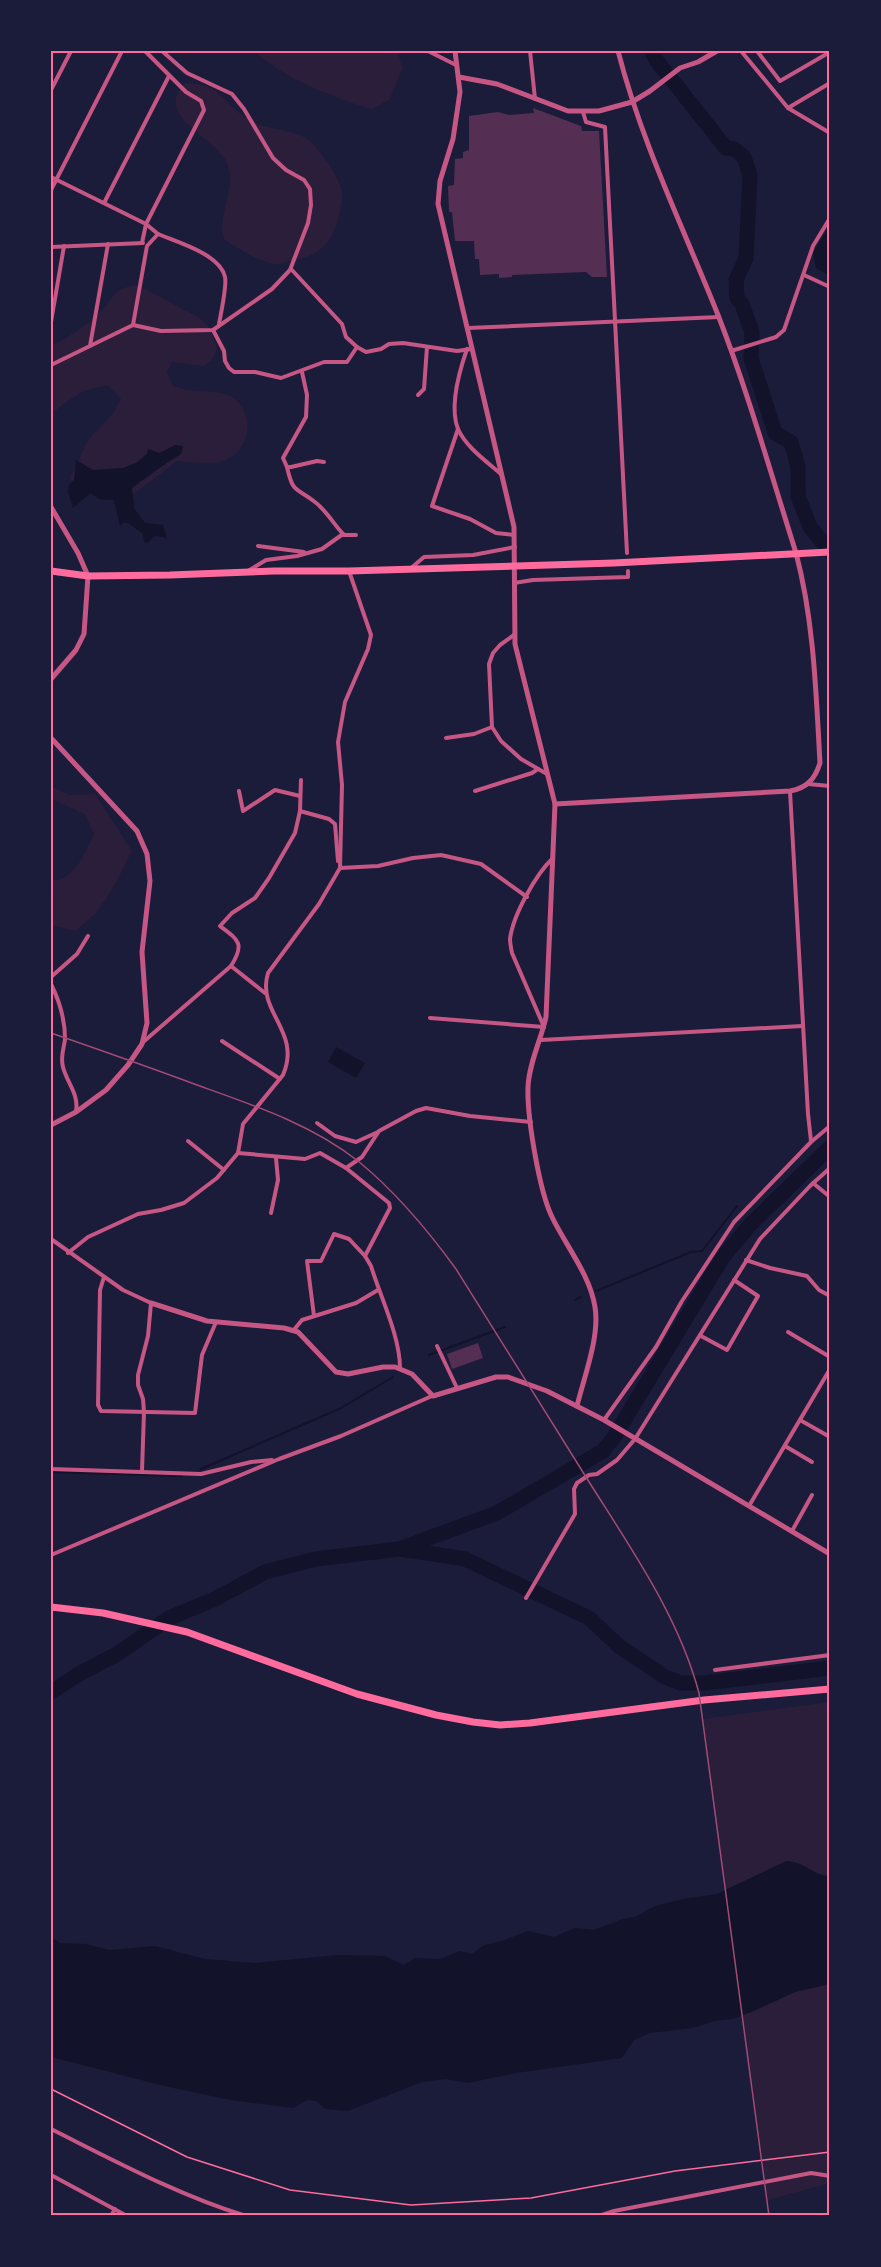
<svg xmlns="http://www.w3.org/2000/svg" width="881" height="2267" viewBox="0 0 881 2267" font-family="Manrope,sans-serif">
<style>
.green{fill:#2a1e3b}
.water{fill:#12122b}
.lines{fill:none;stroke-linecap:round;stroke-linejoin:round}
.stream{stroke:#12122b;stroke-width:2}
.river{stroke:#12122b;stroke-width:15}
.building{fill:#542f53}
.path{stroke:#ff6b9d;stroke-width:1.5}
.minor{stroke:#c65784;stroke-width:4}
.tertiary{stroke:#c65784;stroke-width:5}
.primary{stroke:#ff6b9d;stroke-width:7}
.trunk{stroke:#ff6b9d;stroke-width:7}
.tram{stroke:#a44b75;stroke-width:1.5}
.neatline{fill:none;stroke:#ff6b9d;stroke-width:2}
</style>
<rect width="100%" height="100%" fill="#1b1b3a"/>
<g class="green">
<path d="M254,51H397L403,68L389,100L372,109C335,99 282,77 254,51Z"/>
<path d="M186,83C221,83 225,106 251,121C268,131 295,128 311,142C321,151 340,178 342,192C343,197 341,205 340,210C335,240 322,256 291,261C285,262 279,265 273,264C256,260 238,249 224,239C216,214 239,186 226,161C213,136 151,115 186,83Z"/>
<path d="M137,285L200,318L210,329L217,349L212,360L203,366L172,362L167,372L173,386C179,387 185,390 191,390C205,392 225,390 236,400C256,419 249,452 223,461C210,465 192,462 177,461C167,468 136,495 126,497C105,502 84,493 70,478L88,440L112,415L121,399L109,386C85,386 69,400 51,414V345C69,338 90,323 103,309C117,293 113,289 137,285Z"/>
<path d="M51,786L69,795L95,794L132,851L116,883L97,912L76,931L51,925V880C74,883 86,851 94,834L85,814L51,799Z"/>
<path d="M830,1702V2183L768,2200L703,1719Z"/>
</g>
<g class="water">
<path d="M830,225V276L816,268L813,253Z"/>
<path d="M175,445L183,446L181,454C164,464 149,476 132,488L134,508L145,523L163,525L167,538L155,536L147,543L144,542L143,534L128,523H123L120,526L114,500L99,499L91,493L73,508L68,492L69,485L74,480L76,460L93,470L123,468L136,463L147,454L148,449L159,453Z"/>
<path d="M336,1047L365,1063L356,1078L328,1062Z"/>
<path d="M786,1861C806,1862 814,1876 830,1876V1984L795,1992L754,2011L733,2019L714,2021L693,2028L650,2033L634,2040L622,2058L516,2073L468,2083L446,2079L422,2082L348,2111L325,2109L316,2101L307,2100L293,2108L231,2100L169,2087L51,2057V1937L60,1943L86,1944L109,1950L155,1946L205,1959L255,1963L338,1955L385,1956L404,1965L415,1958L440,1959L460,1951L472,1954L484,1945L502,1941L528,1931L554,1937L575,1928L594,1930L623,1919L635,1917L655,1906L683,1899L717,1894Z"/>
</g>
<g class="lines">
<g class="stream">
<path d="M596,1291L691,1252L702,1251L737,1206"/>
<path d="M575,1300L581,1297"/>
<path d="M429,1355L505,1327"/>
<path d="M201,1469L341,1408L393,1377"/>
<path d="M51,1472L182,1476"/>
</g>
<g class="river">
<path d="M652,51L656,60L726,148L734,149L744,157L750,175L746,258L736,280L737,298L742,304L752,332L751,358L775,433L791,442L798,467V496L810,527L830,551"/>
<path d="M401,1549L465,1559L509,1580L589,1618L620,1647L665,1677L681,1683H704L830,1668"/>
<path d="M51,1692L79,1674L117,1654L169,1618L215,1599L265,1572L316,1559L399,1549L497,1513L603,1451L614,1437L723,1257L749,1226L830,1147"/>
</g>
</g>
<g class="building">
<path d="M533,108L581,126L582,131H599L607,277H592L586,272L512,275V277L499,278V274L480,275L479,259H475L474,241H455L452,212H449L448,186L454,185L455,159L463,158V152L469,150V116L498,112L509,115L534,113Z"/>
<path d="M478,1343L483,1358L452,1369L447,1354Z"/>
</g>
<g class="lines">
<path class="path" d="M51,2089L187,2157L290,2190L411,2205L531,2198L675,2171L830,2152"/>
<g class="minor">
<path d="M145,51L186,92L201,101L204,110L146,224L158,234"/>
<path d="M428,51L456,65"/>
<path d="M530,51L535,99"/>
<path d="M741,51L788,108L830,133"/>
<path d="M757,51L780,81L830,52"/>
<path d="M51,90L71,51"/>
<path d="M788,108L830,83"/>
<path d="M583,112L586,122L605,127L627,553"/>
<path d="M51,177L146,224L142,243"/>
<path d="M51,190L122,51"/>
<path d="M104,203L169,76"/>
<path d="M51,247L143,243"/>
<path d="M291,269L342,324L346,337L357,347L366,352L381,349L389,344L403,343L457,351L471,349"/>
<path d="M804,275L830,287"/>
<path d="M51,322L64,246"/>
<path d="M133,325L161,331L213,330L272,289L290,270L308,223L311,205L310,189L304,180L286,170L273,158L244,109L232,94L187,73L162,51"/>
<path d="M468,328L719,317"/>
<path d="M213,330L224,351L225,361L229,368L234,372H255L281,378L324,362H347L357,347"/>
<path d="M90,346L108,244"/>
<path d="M467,349C459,372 449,406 458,429C466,447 486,461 501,474"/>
<path d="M731,351L776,337L784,330L813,246L830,218"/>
<path d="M51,365L133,325L147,246L158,234C177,242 220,254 225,277C227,286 221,313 219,324"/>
<path d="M302,372L307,395L306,417L283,458L287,467H291L317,461L324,462"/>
<path d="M418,395L424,389L427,347"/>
<path d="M458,429L432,506L470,519L496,533L514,535"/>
<path d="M287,467C293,494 296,487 315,502C327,511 334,525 344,535H356"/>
<path d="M258,546L304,552"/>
<path d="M410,569L424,557L473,555L515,547"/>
<path d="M248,571L266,560L297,556L322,549L343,534"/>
<path d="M514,583L533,580L628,577V571"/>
<path d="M514,635L500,645L493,653L489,664L492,727L501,741L521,759L547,774"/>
<path d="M446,738L474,734L492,727"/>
<path d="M808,784L830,786"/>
<path d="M239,791L243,811L275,790L300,796"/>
<path d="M475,791L532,773L538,769"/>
<path d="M790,791L808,1114L811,1141"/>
<path d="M300,811L301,780"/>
<path d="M340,868L378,866L413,858L441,855L481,864L527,897"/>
<path d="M231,966L265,993"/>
<path d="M51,977L77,954L88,936"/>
<path d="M51,984C59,1000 65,1021 65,1039C64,1049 60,1056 63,1067C67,1083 79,1094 76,1111"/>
<path d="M430,1018L544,1027L512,953C511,948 510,943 510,939C513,915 536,874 553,858"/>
<path d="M541,1040L802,1026"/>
<path d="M222,1041L280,1079"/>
<path d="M142,1043L231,966C245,944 239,940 220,926L232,913L255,898L269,878L295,833L300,811L329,819L335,824L338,861"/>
<path d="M317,1123L335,1136L356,1142L378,1132"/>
<path d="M188,1141L224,1170"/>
<path d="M238,1153L305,1159L320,1153L346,1168L362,1157L379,1131L416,1111L426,1108L470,1116L531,1122"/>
<path d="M346,1168L389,1203L390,1208L365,1256L371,1266C380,1296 400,1336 400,1368"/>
<path d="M813,1183L830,1197"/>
<path d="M271,1213L278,1180L276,1158"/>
<path d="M51,1239L123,1290L151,1303L148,1336L138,1375V1385L143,1399L144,1412L142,1471"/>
<path d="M68,1253L88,1237L138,1214L161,1210L184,1203L217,1178L238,1153L243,1124L283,1075C302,1031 256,1012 268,973L319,904L340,868L342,785L338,742L345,702L368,649L371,635L349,571"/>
<path d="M746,1260L770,1268L807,1276L819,1290L830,1296"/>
<path d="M104,1277L100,1290L98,1405L101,1411L195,1413L202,1355L216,1322"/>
<path d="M314,1316L307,1261H321L334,1234L349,1239L365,1256"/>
<path d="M293,1331L302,1320L356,1303L378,1290"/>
<path d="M788,1332L830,1357"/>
<path d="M701,1336L727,1350L758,1296L734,1280"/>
<path d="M437,1346L457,1388"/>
<path d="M604,1420L656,1347L682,1301L734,1222L811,1142L830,1126"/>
<path d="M800,1420L830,1437"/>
<path d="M785,1446L812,1462"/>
<path d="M51,1469L201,1474L251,1462L272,1460"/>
<path d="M749,1506L830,1369"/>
<path d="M792,1531L812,1495"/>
<path d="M51,1555L279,1459L341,1436L432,1396"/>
<path d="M526,1598L575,1514L574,1489L577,1483L589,1475L597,1474L617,1460L635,1439L760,1239L810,1186L830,1168"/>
<path d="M715,1670L830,1655"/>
<path d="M51,2129C115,2161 178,2195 246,2216"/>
<path d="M51,2175L127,2216"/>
<path d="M111,2216L115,2209"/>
<path d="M599,2216L614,2211L811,2173L830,2176"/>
</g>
<g class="tertiary">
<path d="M455,51L460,92L453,139L440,181L438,204L514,527L515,644L555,804L546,1017C541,1040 529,1063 528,1087C527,1117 539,1190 552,1217C566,1246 590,1275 595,1307C600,1336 584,1377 577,1406"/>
<path d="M459,77L497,84L568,111H599L632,102L650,91L680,68L698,62L717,51"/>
<path d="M51,507L78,553L88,576L84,634L76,650L51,679"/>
<path d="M51,738L137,831L147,854L150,881L142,952L147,1023L142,1044L128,1065L106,1090L76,1112L51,1125"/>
<path d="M555,804L790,791C807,788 815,779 820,763C816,693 814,621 796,553C771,474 748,392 718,315C683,227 642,144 618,51"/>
<path d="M151,1303L207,1321L284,1328L298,1332L336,1372L348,1374L383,1367H395L412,1374L433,1396L496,1377H508L547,1391L604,1420L830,1554"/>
</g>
<path class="primary" d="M51,1607L103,1613L187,1632L357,1694L436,1715L473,1722L500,1725L530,1723L704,1700L830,1689"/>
<path class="trunk" d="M51,571L88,576L170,575L274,571H349L614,563L830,552"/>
<path class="tram" d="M51,1033C100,1050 149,1067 197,1085C253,1105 311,1124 358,1161C396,1192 427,1229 456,1269C499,1338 543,1407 586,1477C629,1546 678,1614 699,1693L769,2216"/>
</g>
<rect width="881" height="2267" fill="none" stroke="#1b1b3a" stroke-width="105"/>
<rect x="52" y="52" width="776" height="2162" class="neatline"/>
</svg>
